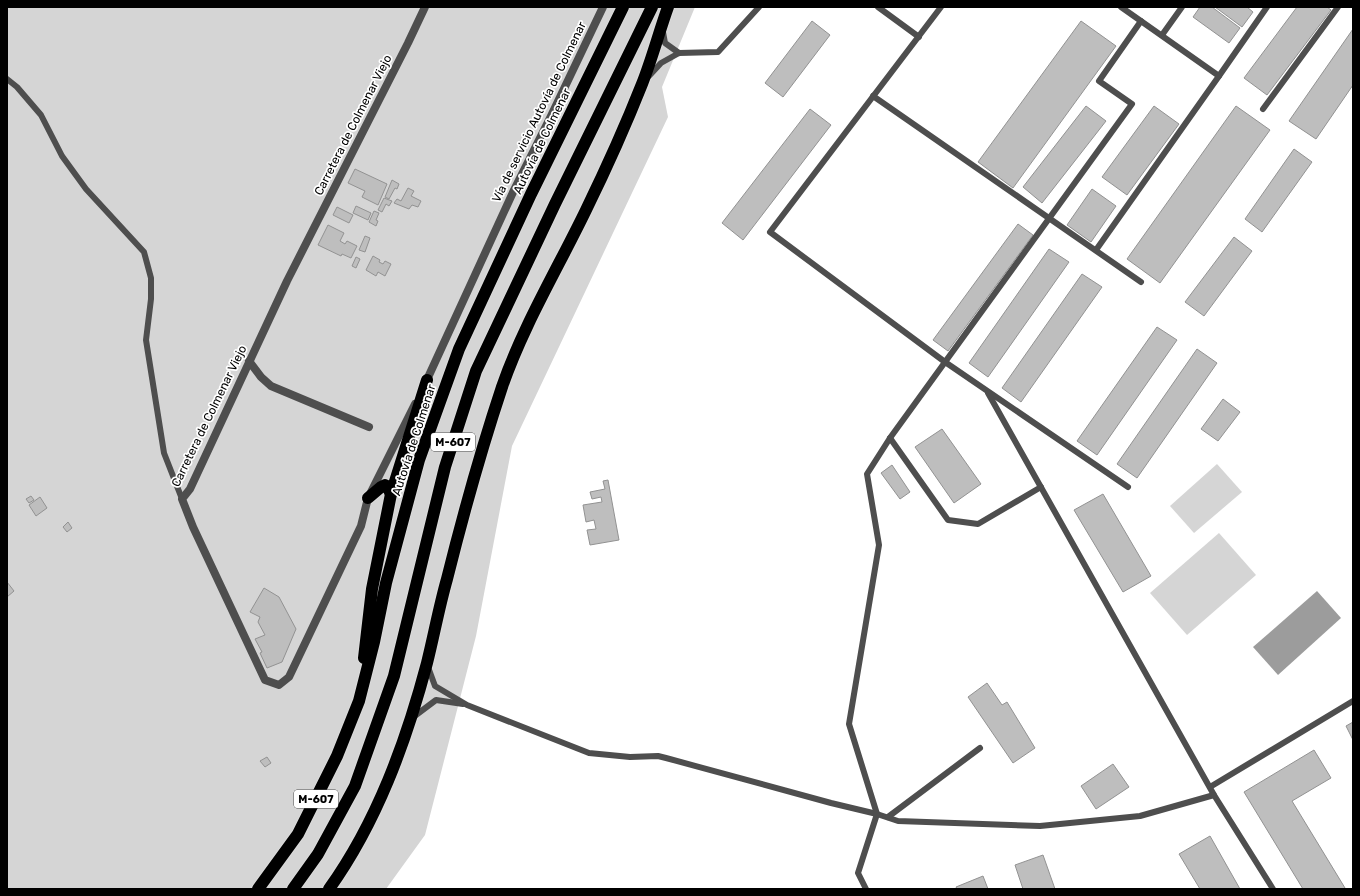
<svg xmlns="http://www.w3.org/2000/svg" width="1360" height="896" viewBox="0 0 1360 896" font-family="Rubik,sans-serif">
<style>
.green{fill:#d5d5d5}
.water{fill:#9c9c9c}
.building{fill:#bebebe;stroke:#929292}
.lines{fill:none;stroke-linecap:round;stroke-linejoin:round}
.highway-casing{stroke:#dbdbdb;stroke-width:14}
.lane{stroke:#4e4e4e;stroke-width:6}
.street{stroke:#4e4e4e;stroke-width:8}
.highway{stroke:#000;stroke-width:12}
.labels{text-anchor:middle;stroke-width:3.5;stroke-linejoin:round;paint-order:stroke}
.shield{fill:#fff;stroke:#4c4c4c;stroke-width:1}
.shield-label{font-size:11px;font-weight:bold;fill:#000}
.street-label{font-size:12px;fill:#000;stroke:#fff}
</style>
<rect width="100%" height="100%" fill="#fff"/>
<g class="green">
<path d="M7,7H695L662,87L668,117L512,446L476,636L425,835L386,889H7Z"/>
<path d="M1217,464L1242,492L1194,533L1170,506Z"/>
<path d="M1219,533L1256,575L1187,635L1150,593Z"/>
</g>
<path class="water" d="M1317,591L1341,618L1278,675L1253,647Z"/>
<g class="building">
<path d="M1200,7H1212L1240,28L1229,43L1193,17Z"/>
<path d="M1215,7H1247L1253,12L1242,27Z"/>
<path d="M1297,7H1327L1331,10L1267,95L1244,78Z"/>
<path d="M812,21L830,35L783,97L765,83Z"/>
<path d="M1081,21L1116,46L1013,188L978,162Z"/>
<path d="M1353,29V85L1316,139L1289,121Z"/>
<path d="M1086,106L1106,121L1042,203L1023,187Z"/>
<path d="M1154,106L1179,124L1127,195L1102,177Z"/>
<path d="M1236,106L1270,130L1160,283L1127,259Z"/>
<path d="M810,109L831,125L743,240L722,223Z"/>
<path d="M1294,149L1312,162L1262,232L1245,219Z"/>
<path d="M355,169L387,184L378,205L362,197L365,191L348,183Z"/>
<path d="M392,180L399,184L397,189L395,188L389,199L385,197Z"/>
<path d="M408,188L414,191L411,196L421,201L418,207L412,205L409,209L394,203L397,199L401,201Z"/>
<path d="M1092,189L1116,206L1091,242L1067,225Z"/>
<path d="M384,198L392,201L389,206L386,204L382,212L378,210Z"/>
<path d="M356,206L371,213L368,220L353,213Z"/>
<path d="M337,207L353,215L349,223L333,215Z"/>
<path d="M374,211L379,213L376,220L378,221L376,226L369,222Z"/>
<path d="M1018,224L1033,235L948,351L933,340Z"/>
<path d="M328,225L344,233L340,241L345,244L347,241L357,246L351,258L342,254L341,256L318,245Z"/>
<path d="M365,236L370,238L365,252L359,250Z"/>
<path d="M1234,237L1252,251L1204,316L1185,302Z"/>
<path d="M1049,249L1069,262L988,377L969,363Z"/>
<path d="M373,256L380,260L379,262L383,264L385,261L391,264L385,276L378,272L376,276L366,270Z"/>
<path d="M356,257L360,259L356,268L352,266Z"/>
<path d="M1082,274L1102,287L1021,402L1002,388Z"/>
<path d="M1157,327L1177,340L1097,455L1077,441Z"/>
<path d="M1197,349L1217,363L1137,478L1117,464Z"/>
<path d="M1223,399L1240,412L1218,441L1201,429Z"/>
<path d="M942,429L981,484L954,503L915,447Z"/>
<path d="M892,465L910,492L900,499L881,473Z"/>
<path d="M608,480L619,540L590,545L587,530L596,529L594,520L586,522L583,505L602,502L601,497L592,499L590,492L605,489L603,481Z"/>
<path d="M1103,494L1151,576L1123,592L1074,510Z"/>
<path d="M31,496L34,500L29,503L26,499Z"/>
<path d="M40,497L47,508L36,516L29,505Z"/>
<path d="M68,522L72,528L67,532L63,527Z"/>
<path d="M7,582L14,591L7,597Z"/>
<path d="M264,588L279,597L296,629L282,662L267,668L260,653L262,652L255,639L265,635L258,622L260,617L250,612Z"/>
<path d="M987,683L1002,705L1007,702L1035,748L1013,763L968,697Z"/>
<path d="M1353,722V740L1346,726Z"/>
<path d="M1314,750L1331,778L1292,801L1345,888L1343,889H1303L1244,792Z"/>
<path d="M267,757L271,763L265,767L260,761Z"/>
<path d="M1113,764L1129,787L1096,809L1081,786Z"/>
<path d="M1210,836L1240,889H1200L1179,854Z"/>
<path d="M1043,855L1055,889H1023L1015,865Z"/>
<path d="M983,876L988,889H957L956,887Z"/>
</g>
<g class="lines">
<g class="highway-casing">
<g id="highway">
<path d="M368,498L381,487L385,485L387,486L391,494"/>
<path d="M364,658L372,589L391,494L427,380"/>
<path d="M258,889L298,834L337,756L359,701L374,642L386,583L419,460L459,349L531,194L623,7"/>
<path d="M293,889L318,854L355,786L394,676L445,467L476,371L555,204L652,7"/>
<path d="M329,889C377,822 406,742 427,663C434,635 439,607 447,579C463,515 481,450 502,387C523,326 558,268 586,210C606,169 625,127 642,84C652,59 659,32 668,7"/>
</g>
</g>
<g class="lane">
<path d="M878,7L919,37"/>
<path d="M941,7L770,232L945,362L1128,487"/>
<path d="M1121,7L1219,76L1267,7"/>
<path d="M663,32L665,43L679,53"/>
<path d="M1162,35L1182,7"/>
<path d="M649,76L661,63L679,53L718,52L759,7"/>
<path d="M7,79L17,87L41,115L62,156L86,189L144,252L151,278V299L146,340L164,453L182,499"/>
<path d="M873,96L1141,282"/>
<path d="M1263,109L1338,7"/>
<path d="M1096,250L1219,76"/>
<path d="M988,393L1214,795L1273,889"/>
<path d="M890,438L948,520L978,524L1041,487"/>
<path d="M428,667L435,686L467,705L589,753L630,757L658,756L666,758L831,803L877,814L898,821L1040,826L1140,816L1214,795"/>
<path d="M412,718L436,700L463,704"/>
<path d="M1210,787L1353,701"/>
<path d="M888,817L980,748"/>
<path d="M866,889L858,873L877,814L849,724L879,545L867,474L890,438L1132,104L1099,81L1141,21"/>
</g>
<g class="street">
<path d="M249,361L261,377L271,386L369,427"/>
<path d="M425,384L514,190L551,116L603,7"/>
<path d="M415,404L368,498L361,526L289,677L279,685L265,680L193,527L182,499L190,489L287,281L408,43L425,7"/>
</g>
<use href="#highway" class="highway"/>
</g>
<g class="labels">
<g class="shield">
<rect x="431" y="433" width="44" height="18" rx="3"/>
<rect x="294" y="790" width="44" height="18" rx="3"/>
</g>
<g class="shield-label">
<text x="453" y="446">M-607</text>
<text x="316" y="803">M-607</text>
</g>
<g class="street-label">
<text transform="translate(539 112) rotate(-64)" y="4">Vía de servicio Autovía de Colmenar</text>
<text transform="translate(353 125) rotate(-63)" y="4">Carretera de Colmenar Viejo</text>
<text transform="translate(542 141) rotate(-64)" y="4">Autovía de Colmenar</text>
<text transform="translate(209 416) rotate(-64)" y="4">Carretera de Colmenar Viejo</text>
<text transform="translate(414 440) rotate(-72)" y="4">Autovía de Colmenar</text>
</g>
</g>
<rect width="1360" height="896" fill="none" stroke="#000000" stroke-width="16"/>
</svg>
